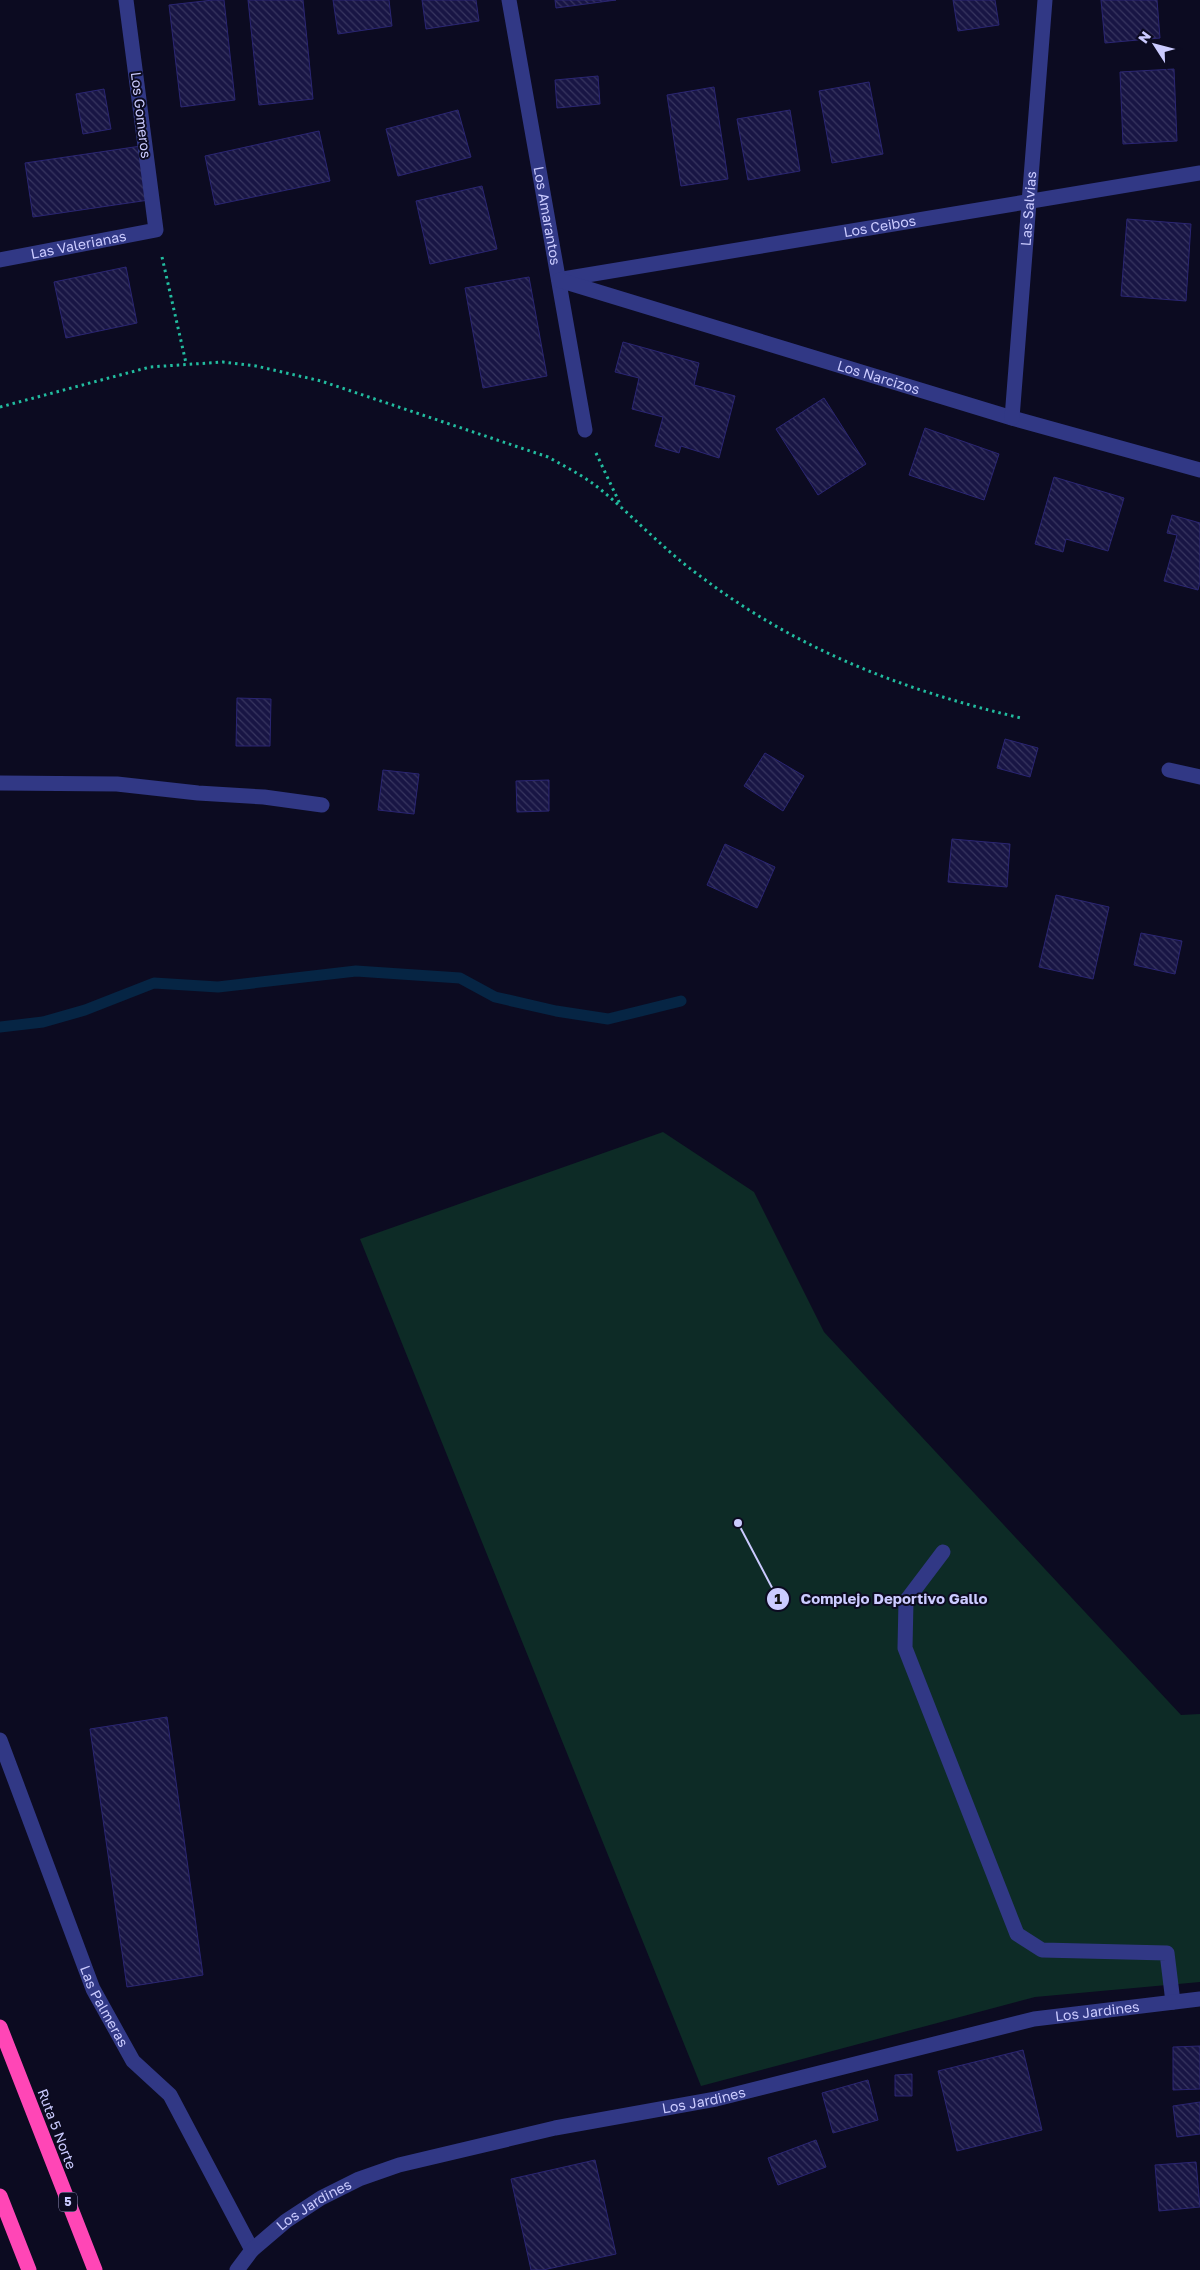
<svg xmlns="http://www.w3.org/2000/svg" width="1200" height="2270" viewBox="0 0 1200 2270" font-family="'Golos Text',sans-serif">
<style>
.pitch{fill:#0d2b26}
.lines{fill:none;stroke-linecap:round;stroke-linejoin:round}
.stream{stroke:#062544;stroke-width:11}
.building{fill:url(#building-back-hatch);stroke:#2a2572}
.path{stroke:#22bc9f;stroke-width:3;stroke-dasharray:2.5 4;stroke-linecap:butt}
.minor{stroke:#313885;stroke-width:15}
.highway{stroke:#ff46b6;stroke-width:15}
.labels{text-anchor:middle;stroke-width:4;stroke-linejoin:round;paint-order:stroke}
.shield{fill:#0c0b21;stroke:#9291bc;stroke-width:1}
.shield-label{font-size:12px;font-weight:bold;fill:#cbcbff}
.street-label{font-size:14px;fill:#cbcbff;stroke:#0c0b21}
.leader{fill:none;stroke:#cbcbff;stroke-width:2}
.callout-dot{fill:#cbcbff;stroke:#0c0b21;stroke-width:2}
.mark-label{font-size:15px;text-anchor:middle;font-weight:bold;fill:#111}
.callout-label{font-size:15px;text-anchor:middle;font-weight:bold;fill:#cbcbff;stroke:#0c0b21;stroke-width:4;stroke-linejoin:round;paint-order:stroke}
</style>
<defs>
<pattern id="building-back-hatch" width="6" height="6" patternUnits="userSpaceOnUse" patternTransform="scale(1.25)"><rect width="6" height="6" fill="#181544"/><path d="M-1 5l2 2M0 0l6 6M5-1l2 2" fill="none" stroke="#383660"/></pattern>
</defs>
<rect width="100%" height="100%" fill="#0c0b21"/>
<path class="pitch" d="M663,1132L754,1192L824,1332L1181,1715L1200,1714V1982L1035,1997L701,2086L360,1239Z"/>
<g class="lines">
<path class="stream" d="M0,1027L43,1022L85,1010L154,983L218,987L356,971L460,978L495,997L556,1011L608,1019L681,1001"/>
</g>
<g class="building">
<path d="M213,0H224L235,100L181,107L169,5Z"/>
<path d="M248,0H303L313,99L259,105Z"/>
<path d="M333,0H389L392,26L338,34Z"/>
<path d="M422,0H476L479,21L426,29Z"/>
<path d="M555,0H616L556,8Z"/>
<path d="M953,0H995L999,25L958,31Z"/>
<path d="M1101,0H1157L1160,38L1105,43Z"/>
<path d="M1174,69L1177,141L1123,144L1120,72Z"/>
<path d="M598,76L600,104L557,108L555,80Z"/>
<path d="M869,82L883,154L832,163L819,91Z"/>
<path d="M714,87L728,179L681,186L667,95Z"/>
<path d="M104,89L111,129L83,134L76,94Z"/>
<path d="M458,110L471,157L398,176L386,129Z"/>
<path d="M790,110L800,171L748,180L737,119Z"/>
<path d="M319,131L330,181L215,205L205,156Z"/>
<path d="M141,146L149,200L33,217L25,163Z"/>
<path d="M482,186L497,249L430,264L416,201Z"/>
<path d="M1127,219L1191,224L1186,301L1121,296Z"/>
<path d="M126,267L137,323L66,338L54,282Z"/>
<path d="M529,277L547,376L483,388L465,288Z"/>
<path d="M623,342L699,363L694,385L735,396L719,458L681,446L679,453L655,446L663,417L632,409L639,378L615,372Z"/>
<path d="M824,398L866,464L818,495L776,429Z"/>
<path d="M925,428L999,454L984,500L909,475Z"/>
<path d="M1054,477L1124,498L1108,551L1066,539L1063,552L1035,544Z"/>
<path d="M1172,515L1200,523V582L1198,590L1164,581L1177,535L1167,533Z"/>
<path d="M237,698L271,699L270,746H236Z"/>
<path d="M1005,739L1038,748L1030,777L997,768Z"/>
<path d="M765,753L804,776L783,811L744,786Z"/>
<path d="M383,770L419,774L414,814L378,810Z"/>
<path d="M549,780V811L517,812L516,781Z"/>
<path d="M952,839L1010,844L1007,887L948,882Z"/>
<path d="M725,844L775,867L757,908L707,885Z"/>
<path d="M1056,895L1109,907L1093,979L1039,967Z"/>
<path d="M1141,933L1182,941L1175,974L1134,965Z"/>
<path d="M167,1717L203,1975L127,1987L90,1729Z"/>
<path d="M1200,2046V2089L1173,2090V2047Z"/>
<path d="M1023,2050L1042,2130L957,2151L938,2071Z"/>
<path d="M912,2074V2096H895V2075Z"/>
<path d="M868,2080L878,2120L833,2133L822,2093Z"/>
<path d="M1200,2102V2134L1177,2137L1173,2106Z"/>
<path d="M816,2140L826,2167L778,2185L768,2158Z"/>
<path d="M595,2160L616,2254L543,2270H531L511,2179Z"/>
<path d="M1196,2162L1200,2207L1159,2211L1155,2165Z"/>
</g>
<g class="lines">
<g class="path">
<path d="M162,257L186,363"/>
<path d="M0,407L150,367L223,362L256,366L321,381L548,457C566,467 584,476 600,489C634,517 664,550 700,576C798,650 902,690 1021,718"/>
<path d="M596,453L621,506"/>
</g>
<g class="minor">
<path id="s1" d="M509,0L585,430"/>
<path id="s2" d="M0,260L156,230L126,0"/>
<path id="s3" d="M563,279L1200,173"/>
<path id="s4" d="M559,280L1012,418L1200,470"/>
<path id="s5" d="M1012,418L1045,0"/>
<path d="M1169,770L1200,777"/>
<path d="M0,783L117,784L198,793L264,797L322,805"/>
<path d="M943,1552L906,1601L905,1648L1017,1934L1042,1950L1167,1953L1173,2002"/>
<path id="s6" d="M0,1740L93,1989L133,2061L170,2095L252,2250"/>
<path id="s7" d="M237,2270L252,2250L286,2221L321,2198L359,2179L399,2165L555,2128L716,2099L1034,2019L1200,1999"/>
</g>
<g class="highway">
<path d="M0,2027L95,2270"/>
<path d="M0,2196L29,2270"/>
</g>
</g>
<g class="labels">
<rect class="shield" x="59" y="2192.5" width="18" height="19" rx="4"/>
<g class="shield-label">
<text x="68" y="2206">5</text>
</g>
<g class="street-label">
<text transform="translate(141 115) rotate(83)" y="5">Los Gomeros</text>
<text dy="5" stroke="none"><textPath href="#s5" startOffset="210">Las Salvias</textPath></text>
<text dy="5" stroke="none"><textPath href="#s1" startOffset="219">Los Amarantos</textPath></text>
<text dy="5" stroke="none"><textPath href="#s3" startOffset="321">Los Ceibos</textPath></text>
<text dy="5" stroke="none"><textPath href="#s2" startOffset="80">Las Valerianas</textPath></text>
<text dy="5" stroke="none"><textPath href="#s4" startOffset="334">Los Narcizos</textPath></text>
<text dy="5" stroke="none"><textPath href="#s6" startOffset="286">Las Palmeras</textPath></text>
<text dy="5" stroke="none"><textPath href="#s7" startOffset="912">Los Jardines</textPath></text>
<text dy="5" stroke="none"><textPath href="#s7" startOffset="508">Los Jardines</textPath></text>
<text transform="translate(57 2129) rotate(69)" y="5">Ruta 5 Norte</text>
<text dy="5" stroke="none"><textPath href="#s7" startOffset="102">Los Jardines</textPath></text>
</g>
</g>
<path class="leader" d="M738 1523L778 1599"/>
<g class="callout-dot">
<circle cx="738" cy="1523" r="5"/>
<circle cx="778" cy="1599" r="12"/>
</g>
<g class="mark-label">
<text x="778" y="1604">1</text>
</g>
<g class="callout-label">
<text x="894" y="1604">Complejo Deportivo Gallo</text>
</g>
<g transform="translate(1155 45) rotate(306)" stroke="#0c0b21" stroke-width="4" paint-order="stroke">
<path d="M0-4L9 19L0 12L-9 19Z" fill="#cbcbff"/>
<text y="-8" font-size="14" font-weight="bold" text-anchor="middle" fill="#cbcbff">N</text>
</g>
</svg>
